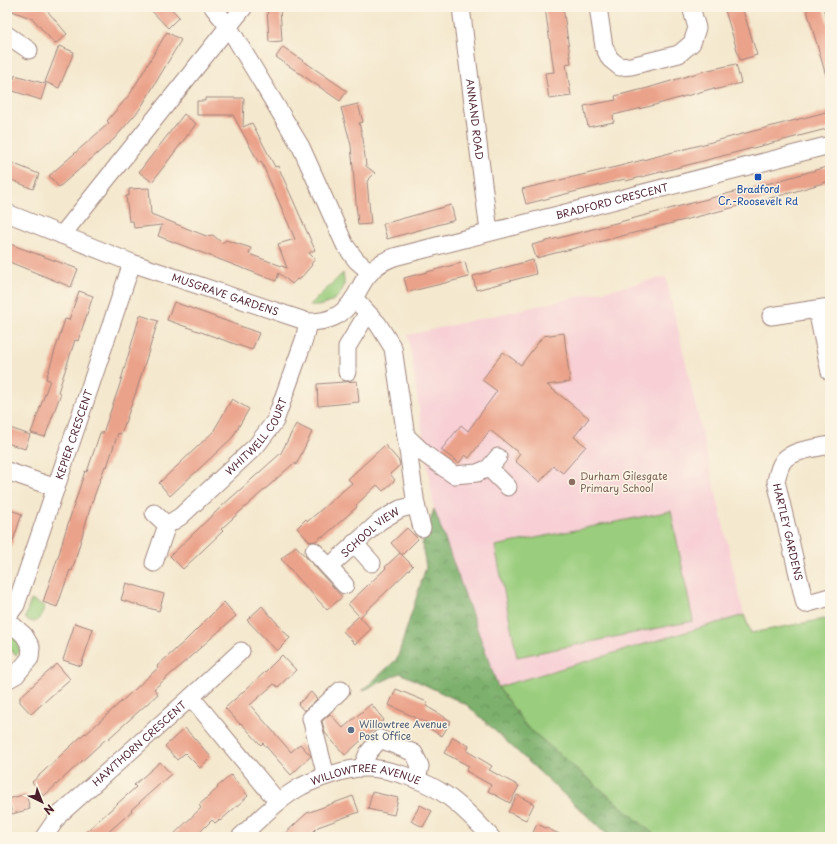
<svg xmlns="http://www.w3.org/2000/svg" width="837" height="844" viewBox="0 0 837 844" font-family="'Playpen Sans',sans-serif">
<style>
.built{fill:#f7cfd5}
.green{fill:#9acd7d;stroke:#727654}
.forest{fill:url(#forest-crowns);stroke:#62684c}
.building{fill:#eba28a}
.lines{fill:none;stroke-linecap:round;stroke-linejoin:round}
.minor-casing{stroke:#9f847c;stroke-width:19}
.minor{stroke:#fff;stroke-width:17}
.transit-dot{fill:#1a4fb4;stroke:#fcf5e5;stroke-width:1.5}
.education-dot{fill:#8d6e63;stroke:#fcf5e5;stroke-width:1.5}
.service-dot{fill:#5c6f8a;stroke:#fcf5e5;stroke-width:1.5}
.labels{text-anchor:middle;stroke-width:3;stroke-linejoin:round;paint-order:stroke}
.street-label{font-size:10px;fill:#4a1f2b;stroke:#fcf5e5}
.transit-label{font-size:10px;fill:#164399;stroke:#fcf5e5}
.education-label{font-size:10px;fill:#785e54;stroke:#fcf5e5;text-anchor:start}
.service-label{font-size:10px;fill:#4e5e75;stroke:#fcf5e5;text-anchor:start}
</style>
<defs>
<pattern id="forest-crowns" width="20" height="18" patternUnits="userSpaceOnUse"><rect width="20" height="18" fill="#7bb06c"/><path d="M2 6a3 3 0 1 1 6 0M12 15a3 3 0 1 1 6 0" fill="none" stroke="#678f59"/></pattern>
</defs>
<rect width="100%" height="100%" fill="#fcf5e5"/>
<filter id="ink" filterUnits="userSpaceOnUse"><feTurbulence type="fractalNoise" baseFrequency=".025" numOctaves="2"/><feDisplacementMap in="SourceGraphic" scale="8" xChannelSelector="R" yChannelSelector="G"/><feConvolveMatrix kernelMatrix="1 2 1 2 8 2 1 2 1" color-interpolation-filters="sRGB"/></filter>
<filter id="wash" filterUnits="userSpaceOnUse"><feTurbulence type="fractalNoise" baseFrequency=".012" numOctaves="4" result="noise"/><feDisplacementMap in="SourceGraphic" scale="16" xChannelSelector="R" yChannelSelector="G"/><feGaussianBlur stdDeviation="0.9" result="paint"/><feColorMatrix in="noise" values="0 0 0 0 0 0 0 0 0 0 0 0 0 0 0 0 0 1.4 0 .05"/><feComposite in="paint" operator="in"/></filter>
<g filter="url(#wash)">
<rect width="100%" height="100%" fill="#f4e8ce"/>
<path class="built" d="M666,277L744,615L498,687L434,509L408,335Z"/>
<g class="green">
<path d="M343,273C343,277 345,282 344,285C341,300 322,308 309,306Z"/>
<path d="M671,511L693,621L517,657L495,546Z"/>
<path d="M31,600L45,606C41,617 38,628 25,618Z"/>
<path d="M744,615L751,633L830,618V837H657L525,726L498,687Z"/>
<path d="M7,630L21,641L22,649L16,655L8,648H7Z"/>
</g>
<path class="forest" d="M434,509L498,687L526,726L657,837H610L467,705L400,673L362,691L397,659L426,567L422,544Z"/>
<g id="blocks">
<g class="building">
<path d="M7,7H44L67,34L55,44L33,19L7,9Z"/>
<path d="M148,7H170L179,17L168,28Z"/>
<path d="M267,7H280L282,41L269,42Z"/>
<path d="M545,7H563L571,63L566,64L571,96L549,99L545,73L554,72Z"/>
<path d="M724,7H742L757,55L740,60Z"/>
<path d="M806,7H823L830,32V78L827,79Z"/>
<path d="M167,32L181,40L140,109L114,139L59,187L49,176L109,123L107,121L130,94Z"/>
<path d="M59,46L74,52L59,88L45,82Z"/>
<path d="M283,47L347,91L340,101L276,57Z"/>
<path d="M736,64L741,83L714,90V88L651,106L613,115L614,122L588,127L584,106L616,100L615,96L648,88L704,71Z"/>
<path d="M15,75L46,84L41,100L7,89V77L14,79Z"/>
<path d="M205,98H244L243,127L252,123L275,167L278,166L315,250L309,253L315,259L311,264L312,265L299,280L297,279L292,284L279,273L276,281L158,236L162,225L134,228L133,221H129L126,196H129V189L149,188L151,214L206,236L213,235L222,243L226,240L251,248L249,254L287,268L278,244L295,239L261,161L259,163L233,115H197V101H205Z"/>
<path d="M358,104L363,122L359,123L363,139L366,166L375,173L367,181L371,224L358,225L351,145L341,108Z"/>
<path d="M830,111V128L626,181L625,179L526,204L522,189L620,166Z"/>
<path d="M184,114L196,124L152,182L139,172Z"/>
<path d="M7,161L39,174L33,189L7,178Z"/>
<path d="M830,166V181L786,194L536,258L532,245L749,188V189Z"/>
<path d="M451,205L455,220L387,239L383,224Z"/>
<path d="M7,243L78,269L71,287L7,261Z"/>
<path d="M533,260L536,274L476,290L473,276Z"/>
<path d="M465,262L469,277L408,292L404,278Z"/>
<path d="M79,291L93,296L78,341L75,340L58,392L61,393L45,437L31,433L50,380L46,379L65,319L69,320Z"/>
<path d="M174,302L259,333L252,350L167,320Z"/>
<path d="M140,315L158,321L135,395L121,434L118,433L107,467L105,466L91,505L72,571L70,570L57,607L43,602L60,551L65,533L85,471L87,472L100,433H103L119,387Z"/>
<path d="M564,333L570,382L547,385L589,418L574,437L586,446L563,473L553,466L540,482L515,461L520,454L490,430L469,458L465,455L459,463L441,450L461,425L468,431L497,391L482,380L503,352L521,365L543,336Z"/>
<path d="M357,381L359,402L318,406L317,384Z"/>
<path d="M232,399L249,409L232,438L170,496L159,483L213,432Z"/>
<path d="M296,424L312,432L296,465L294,463L221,529L223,531L183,569L170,556L222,506L281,453Z"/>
<path d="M7,427L30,435L25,449L7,443Z"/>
<path d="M385,445L399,461L400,465L390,474L395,480L383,491L377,485L356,505L357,507L323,537L322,536L316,541L310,542L297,528L306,519L308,521L352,483L348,479Z"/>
<path d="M7,509L22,514L9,553H7Z"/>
<path d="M407,528L418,539L402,555L391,543Z"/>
<path d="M296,546L342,597L327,610L281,559Z"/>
<path d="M400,553L413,566L360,617L371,629L355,644L343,631L359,616L348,604L386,568L385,567Z"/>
<path d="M126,583L164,594L159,611L121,600Z"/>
<path d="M224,602L236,616L154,689L158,694L107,740L106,739L44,796L32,782L85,733L86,734L158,668L157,666L185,641Z"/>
<path d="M262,606L290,638L277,651L247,620Z"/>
<path d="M75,623L93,629L81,666L63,660Z"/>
<path d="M282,655L296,670L278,687L274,684L250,705L291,752L300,744L311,756L291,775L263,743L261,745L241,723L240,724L225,708L264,673Z"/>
<path d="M57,664L70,679L31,714L20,702V697Z"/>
<path d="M396,689L427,702L426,706L451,721L442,736L425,726L427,723L389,705Z"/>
<path d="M311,692L317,699L304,711L298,704Z"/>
<path d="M371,704L384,720L345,755L325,733L322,721L330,714L343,728Z"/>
<path d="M185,728L211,757L200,768L185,753L177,760L165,746Z"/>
<path d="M453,737L469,746L467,751L492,766L489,770L519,786L510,803L488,791L491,785L466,771L469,766L444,753Z"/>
<path d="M160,762L171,774L131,810L132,811L103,837H80L136,787L134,785Z"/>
<path d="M231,775L248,796L220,821L219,820L215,823L212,820L195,837H171L201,808L199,805L218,788L217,787Z"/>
<path d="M372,792L398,798L394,815L368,809Z"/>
<path d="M26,794L30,809L12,814L8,799Z"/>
<path d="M517,795L534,804L526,820L508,812Z"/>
<path d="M353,796L359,812L318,827L308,837H281L307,813Z"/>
<path d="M420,805L432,811L423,827L411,821Z"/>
<path d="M537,824L566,837H531Z"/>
</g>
</g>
</g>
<g filter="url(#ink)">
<use href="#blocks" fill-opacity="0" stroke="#9f847c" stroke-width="1"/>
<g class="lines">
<g class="minor-casing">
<g id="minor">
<path d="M213,7L228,26L301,147L345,245L356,260L370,272"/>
<path id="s1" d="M461,7L489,232"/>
<path d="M598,7L604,47L610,59L620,67L631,66L679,54L692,43L697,28L691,7"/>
<path d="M7,35L29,50"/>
<path id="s2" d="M7,213L132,263L308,322C329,322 343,316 354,298C360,289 363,279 371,272C377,264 385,261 394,257L830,145"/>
<path d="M62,235L244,7"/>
<path d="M354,298L378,324L393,348L416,505L422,528"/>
<path d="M817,310L830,372"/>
<path d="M771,316L830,307"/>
<path d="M347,372V347L367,314"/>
<path d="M406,436L426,455L454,475L477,473L489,468L498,457"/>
<path id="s3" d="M830,445C817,448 798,449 786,458C780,463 778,473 776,481L805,604L830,597"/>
<path d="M489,468L508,487"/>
<path d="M7,471L56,488"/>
<path id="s4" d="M154,513L167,525L181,516L256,446L275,421L304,340L308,322"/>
<path d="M354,543L372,563"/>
<path d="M314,551L345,585"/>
<path d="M154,563L167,525"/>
<path id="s5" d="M329,567L380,521L400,509L416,505"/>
<path id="s6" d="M7,617L16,605L132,263"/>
<path d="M7,620L24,635L31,647L30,658L16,675L7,680"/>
<path d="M191,697L241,651"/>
<path d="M362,768L368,753L380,739L414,753L420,766L417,780"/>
<path d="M326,776L311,718L341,690"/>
<path id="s7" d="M44,837L59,815L191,697L278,802"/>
<path id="s8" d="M240,837C260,819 278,799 302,786C316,779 347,768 363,768C388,767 426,781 446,795C463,807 477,822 491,837"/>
</g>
</g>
<use href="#minor" class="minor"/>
</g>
</g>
<rect class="transit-dot" x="754" y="173" width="8" height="8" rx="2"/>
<circle class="education-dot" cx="572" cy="482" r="4"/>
<circle class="service-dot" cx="351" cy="730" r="4"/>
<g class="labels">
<g class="street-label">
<text dy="4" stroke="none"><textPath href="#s1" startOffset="113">ANNAND ROAD</textPath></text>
<text dy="4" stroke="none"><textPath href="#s2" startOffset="659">BRADFORD CRESCENT</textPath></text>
<text dy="4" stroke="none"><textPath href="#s2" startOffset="233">MUSGRAVE GARDENS</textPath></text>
<text dy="4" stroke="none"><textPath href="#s6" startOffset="195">KEPIER CRESCENT</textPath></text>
<text dy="4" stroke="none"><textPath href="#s4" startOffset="145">WHITWELL COURT</textPath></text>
<text dy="4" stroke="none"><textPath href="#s3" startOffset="124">HARTLEY GARDENS</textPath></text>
<text dy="4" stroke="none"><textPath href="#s5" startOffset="54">SCHOOL VIEW</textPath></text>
<text dy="4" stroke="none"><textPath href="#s7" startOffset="134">HAWTHORN CRESCENT</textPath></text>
<text dy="4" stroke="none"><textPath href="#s8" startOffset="147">WILLOWTREE AVENUE</textPath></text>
</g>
<g class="transit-label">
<text x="758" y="193">Bradford<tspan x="758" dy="12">Cr.-Roosevelt Rd</tspan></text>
</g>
<g class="education-label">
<text x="580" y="480">Durham Gilesgate<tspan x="580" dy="12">Primary School</tspan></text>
</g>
<g class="service-label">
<text x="359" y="728">Willowtree Avenue<tspan x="359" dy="12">Post Office</tspan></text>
</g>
</g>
<rect width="837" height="844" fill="none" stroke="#fcf5e5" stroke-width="24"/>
<g transform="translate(42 802) rotate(137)" stroke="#fcf5e5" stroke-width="3" paint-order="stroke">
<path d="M0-3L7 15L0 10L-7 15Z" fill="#4a1f2b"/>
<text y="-6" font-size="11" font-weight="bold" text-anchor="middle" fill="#4a1f2b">N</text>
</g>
</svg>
